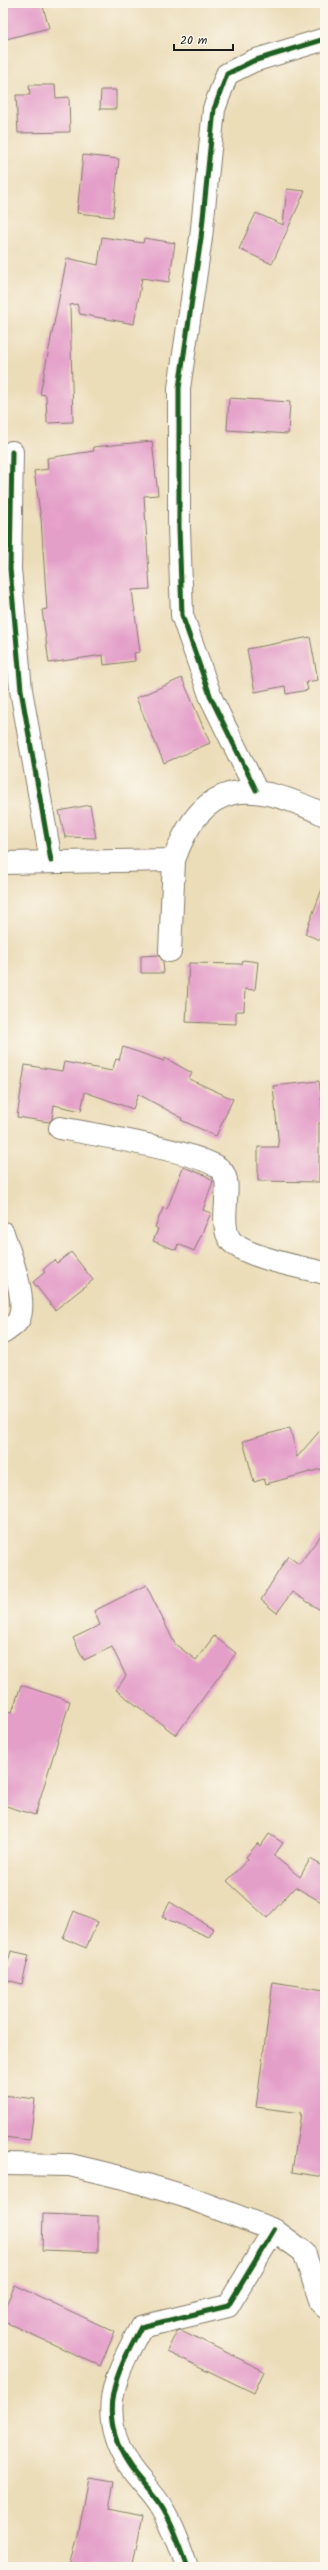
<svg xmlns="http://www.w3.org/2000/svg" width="328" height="2570" viewBox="0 0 328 2570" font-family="Kalam,sans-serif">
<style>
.building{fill:#e49fc9}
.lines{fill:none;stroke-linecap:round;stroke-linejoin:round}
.minor-casing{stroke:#847c6a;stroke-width:24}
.minor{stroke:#fff;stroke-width:22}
.cycleway-casing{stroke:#fbf7ec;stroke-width:8}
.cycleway{stroke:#1b5e20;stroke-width:5}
</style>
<rect width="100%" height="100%" fill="#fbf7ec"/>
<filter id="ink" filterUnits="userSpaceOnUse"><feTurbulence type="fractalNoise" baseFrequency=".025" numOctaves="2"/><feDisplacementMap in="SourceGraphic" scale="8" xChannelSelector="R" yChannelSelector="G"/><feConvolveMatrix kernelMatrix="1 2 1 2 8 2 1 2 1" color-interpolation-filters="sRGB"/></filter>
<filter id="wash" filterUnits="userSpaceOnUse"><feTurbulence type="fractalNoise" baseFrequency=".012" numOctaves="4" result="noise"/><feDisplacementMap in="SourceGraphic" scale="16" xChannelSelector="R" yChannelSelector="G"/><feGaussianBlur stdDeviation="0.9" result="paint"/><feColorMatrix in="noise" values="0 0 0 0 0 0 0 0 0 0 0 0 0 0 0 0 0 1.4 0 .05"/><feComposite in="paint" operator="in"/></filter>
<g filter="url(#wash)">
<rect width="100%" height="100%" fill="#ecddb9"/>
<g id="blocks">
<g class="building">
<path d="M13,3H42L49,28L6,39L3,26V6Z"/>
<path d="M29,85H55L56,98L69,97L70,132L18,133L16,95H30Z"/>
<path d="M101,90H116V109H100Z"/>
<path d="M83,155L119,159L113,217L77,213Z"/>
<path d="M287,189L305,191L272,264L239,249L256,213L283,225Z"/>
<path d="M102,237L143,243L144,238L175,243L169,282L142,278L134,324L80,314L77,304L70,305L73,422L47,423L46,395L40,394L67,258L98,265Z"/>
<path d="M229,398L290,402L288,434L227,430Z"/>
<path d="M152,441L158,495L144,496L150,589L132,590L140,652L134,653L135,661L104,665L103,655L49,663L42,610L47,609L41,519L34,471L48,469L47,458L94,451L93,447Z"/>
<path d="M310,637L318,680L306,682L308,690L286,694L285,686L255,692L247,649Z"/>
<path d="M182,678L210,743L164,763L136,698Z"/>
<path d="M90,805L96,838L65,837L59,811Z"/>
<path d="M324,884L325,937L322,935L320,940L305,934Z"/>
<path d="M159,955L163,962L164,973H141V956Z"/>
<path d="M243,960L258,962L255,990L245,989L244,1011H236V1024L186,1022L189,963L242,964Z"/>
<path d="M123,1047L164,1061L165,1058L192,1073L189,1079L233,1099L216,1136L181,1120L182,1118L138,1094L133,1109L85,1092L81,1111L54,1105L52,1119L49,1122L17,1117L25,1065L62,1071L64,1062L112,1071L116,1059L119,1060Z"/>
<path d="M319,1081L324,1122L319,1123V1182L258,1181V1147H279L273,1086Z"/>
<path d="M183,1167L205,1175L213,1181L203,1210L211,1213L194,1251L178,1244L176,1250L153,1241L158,1229L155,1227L163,1208L167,1209Z"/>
<path d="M71,1252L93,1280L55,1310L33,1282L45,1272L43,1270L54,1260L57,1263Z"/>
<path d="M325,1425V1468L266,1484L264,1479L254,1482L243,1441L290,1428L297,1457Z"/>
<path d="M325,1530V1613L292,1592L277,1613L261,1600L288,1556L299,1564Z"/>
<path d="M146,1585L175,1644L196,1660L214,1636L236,1653L176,1735L116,1690L126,1676L112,1647L84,1660L73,1638L100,1625L94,1611Z"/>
<path d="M21,1685L70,1701L35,1815L3,1805V1721L6,1711L12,1712Z"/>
<path d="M269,1834L283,1843L274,1856L300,1877L310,1859L325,1867V1904L295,1887L267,1918L227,1881L248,1859L246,1857L258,1843L261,1846Z"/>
<path d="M170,1902L214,1929L209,1937L162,1917Z"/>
<path d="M74,1911L98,1922L86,1948L63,1938Z"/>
<path d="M11,1951L29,1955L22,1984L3,1979V1961L8,1962Z"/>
<path d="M273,1982L325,1990V2177L292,2172L301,2113L256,2107Z"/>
<path d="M3,2095L35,2099L30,2140L3,2137Z"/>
<path d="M43,2214L98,2216V2252L42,2250Z"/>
<path d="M15,2285L115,2332L100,2366L3,2321V2311Z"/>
<path d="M181,2330L264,2371L254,2393L167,2351L177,2331Z"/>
<path d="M89,2477L114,2481L109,2510L143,2517L132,2567H69L78,2536Z"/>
</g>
</g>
</g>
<g filter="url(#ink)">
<use href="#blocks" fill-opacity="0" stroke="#847c6a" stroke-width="1"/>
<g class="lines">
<g class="minor-casing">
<g id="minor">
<path d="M12,452L10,569L21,690L51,861"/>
<path d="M256,790L211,698L182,615L179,527V388L201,238L214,109L227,74L253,61L325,39"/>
<path d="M3,863L174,860C203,775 255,781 325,815"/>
<path d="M170,951L174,860"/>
<path d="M60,1128C87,1133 207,1153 221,1170C228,1177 227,1190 226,1199C226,1211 222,1230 231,1241C245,1257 303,1268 325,1273"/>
<path d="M3,1233C9,1252 28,1299 19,1319C17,1324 8,1329 3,1333"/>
<path d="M3,2164L70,2165L124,2178L184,2196L274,2230L304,2252L321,2303L325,2307"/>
<path d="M187,2567C180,2547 173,2526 162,2508C153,2492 138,2480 128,2464C96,2413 115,2375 141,2327L228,2306L274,2230"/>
</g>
</g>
<use href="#minor" class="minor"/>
<g class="cycleway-casing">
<g id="cycleway">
<path d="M12,452L10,569L21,690L51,861"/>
<path d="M256,790L211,698L182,615L179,527V388L201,238L214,109L227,74L253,61L325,39"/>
<path d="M187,2567C180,2547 173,2526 162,2508C153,2492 138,2480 128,2464C96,2413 115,2375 141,2327L228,2306L274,2230"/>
</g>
</g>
<use href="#cycleway" class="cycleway"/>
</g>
</g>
<rect width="328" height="2570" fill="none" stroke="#fbf7ec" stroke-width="16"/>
<path d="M174 44v6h59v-6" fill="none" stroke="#1c1c1c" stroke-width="2"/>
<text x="180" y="44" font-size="12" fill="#1c1c1c" stroke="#fbf7ec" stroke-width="3" paint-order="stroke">20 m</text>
</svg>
